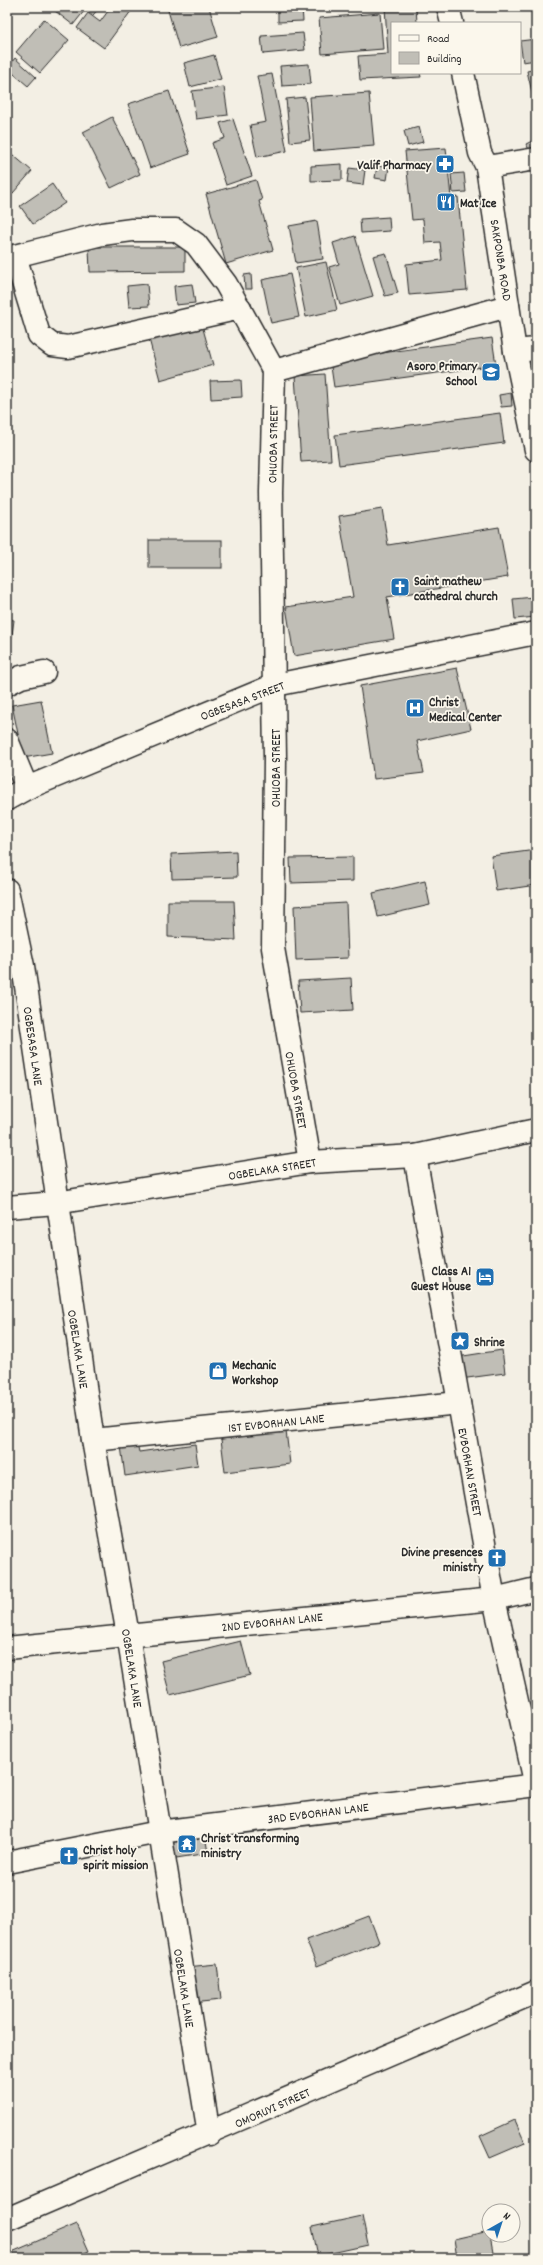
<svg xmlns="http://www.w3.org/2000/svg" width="543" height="2265" viewBox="0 0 543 2265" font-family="Dekko,sans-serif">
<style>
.building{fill:#c0beb6;stroke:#2b2b2b}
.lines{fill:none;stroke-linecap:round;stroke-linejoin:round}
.minor-casing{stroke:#2b2b2b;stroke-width:25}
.major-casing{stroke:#2b2b2b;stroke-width:25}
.minor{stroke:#fbf7ec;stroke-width:22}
.major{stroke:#fbf7ec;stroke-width:22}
.labels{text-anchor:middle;stroke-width:3.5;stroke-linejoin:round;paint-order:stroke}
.poi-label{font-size:13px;font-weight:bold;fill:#2b2b2b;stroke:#fbf7ec;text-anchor:start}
.street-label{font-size:13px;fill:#2b2b2b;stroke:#fbf7ec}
</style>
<rect width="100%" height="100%" fill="#f3efe4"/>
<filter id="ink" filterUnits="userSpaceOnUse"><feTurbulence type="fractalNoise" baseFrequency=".025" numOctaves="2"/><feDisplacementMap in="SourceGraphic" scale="8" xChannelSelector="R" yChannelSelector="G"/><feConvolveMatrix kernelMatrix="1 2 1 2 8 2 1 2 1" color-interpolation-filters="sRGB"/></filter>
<g filter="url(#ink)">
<g class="building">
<path d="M50,7H100L93,15L85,10L73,25Z"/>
<path d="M111,7H134L104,48L77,28L88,13L100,22Z"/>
<path d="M167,7H209L218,37L179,48Z"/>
<path d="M278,7H302L303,21L278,22Z"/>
<path d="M385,7H416L417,23H392V73H420L421,77L360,80L358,56L388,54Z"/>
<path d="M530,7H536V12L531,13Z"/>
<path d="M380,13L383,49L322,54L319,18Z"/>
<path d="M44,19L69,40L40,73L16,52Z"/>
<path d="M303,33L305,50L263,54L261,36Z"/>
<path d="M536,39V60L523,62L520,41Z"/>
<path d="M214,55L221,79L190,87L184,63Z"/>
<path d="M15,58L36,77L28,86L7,68Z"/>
<path d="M309,64L311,84L282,86L280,66Z"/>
<path d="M536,69V109L527,71Z"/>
<path d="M272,74L287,151L257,157L250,125L266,122L257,76Z"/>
<path d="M224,87L228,115L196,119L192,91Z"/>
<path d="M169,91L190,154L150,168L128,104Z"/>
<path d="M369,93L374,146L314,151L310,97Z"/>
<path d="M305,97L310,140L290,142L286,99Z"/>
<path d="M112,117L140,174L111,188L83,132Z"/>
<path d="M233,119L252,176L226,185L212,143L225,138L220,123Z"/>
<path d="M419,127L423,142L408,146L404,131Z"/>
<path d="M536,139V153L532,155L526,144Z"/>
<path d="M446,148L451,198L458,197L467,290L409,295L406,264L442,260L440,242L425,243L423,219L412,220L405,151Z"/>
<path d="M7,150L32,171L7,200Z"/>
<path d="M342,164V180L311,181V166Z"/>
<path d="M377,166L389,167L387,180L375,178Z"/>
<path d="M349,168L365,170L363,185L347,183Z"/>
<path d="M464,173L466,192L453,193L451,174Z"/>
<path d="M256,180L262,200L259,201L273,250L226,264L206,194Z"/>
<path d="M52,184L65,203L33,224L20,206Z"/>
<path d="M389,217L390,231L361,233L360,219Z"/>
<path d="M317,221L323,259L296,263L289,226Z"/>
<path d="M355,236L373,296L340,305L329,267L339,264L333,243Z"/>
<path d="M89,247H185V271L90,272Z"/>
<path d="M386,253L398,293L385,296L373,256Z"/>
<path d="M326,262L337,310L306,317L296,268Z"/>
<path d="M251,274L252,289H245L244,275Z"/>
<path d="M290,274L299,317L271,323L262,280Z"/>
<path d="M147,284L149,306L129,307L127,286Z"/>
<path d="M192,284L195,303L176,305L174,286Z"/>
<path d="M202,325L213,365L160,380L149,339Z"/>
<path d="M492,338L496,365L334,387L330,360Z"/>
<path d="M325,374L331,460L301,462L295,376Z"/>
<path d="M241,380L242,397L211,399L210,381Z"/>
<path d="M511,393L512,406L501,407L499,395Z"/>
<path d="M500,413L504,443L339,465L335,435Z"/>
<path d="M382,509L388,545L499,527L508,577L387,597L394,639L294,656L286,607L353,597L339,516Z"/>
<rect x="149" y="540" width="73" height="28"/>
<path d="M534,597L536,617L515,619L513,599Z"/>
<path d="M7,619L14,620L10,650L7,649Z"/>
<path d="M457,668L471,729L417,741L424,773L374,779L360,686Z"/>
<path d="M41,700L52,753L23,758L12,705Z"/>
<path d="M536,850V885L496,891L491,856Z"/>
<path d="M236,851L237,877L172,879L171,854Z"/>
<path d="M353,857V881L291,883L290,858Z"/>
<path d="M425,881L430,905L378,917L373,893Z"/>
<path d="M168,901H234L236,940L168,937Z"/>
<path d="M346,903L348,958L296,960L294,906Z"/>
<path d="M351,978L353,1010L300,1013L298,981Z"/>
<path d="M502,1350L505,1373L460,1379L457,1357Z"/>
<path d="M286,1431L290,1464L225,1472L221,1439Z"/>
<path d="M137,1443L139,1452L195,1444L198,1465L125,1476L121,1446Z"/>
<rect x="7" y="1478" width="2" height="27"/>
<path d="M241,1641L250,1675L170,1695L161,1661Z"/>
<path d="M204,1829L208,1853L170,1859L166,1835Z"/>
<path d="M369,1916L379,1942L317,1966L306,1940Z"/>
<path d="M217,1964L221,2000L191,2003L186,1967Z"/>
<path d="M515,2120L525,2143L490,2158L480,2136Z"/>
<path d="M362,2216L368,2245L318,2256L312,2227Z"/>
<path d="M77,2224L89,2251L72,2258H15L12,2252Z"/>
<path d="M489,2231L494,2258H457L454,2239Z"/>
</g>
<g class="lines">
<g class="minor-casing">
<g id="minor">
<path d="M487,167L536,159"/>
<path d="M15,256L39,335L52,345L68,347L240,308"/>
<path d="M7,258L102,234L132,230H176L196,244L226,284L274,371L271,493L275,758L273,948L310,1162"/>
<path d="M515,351L536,349"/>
<path d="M274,371L508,306"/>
<path d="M7,684L21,677L44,672"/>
<path d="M7,740L27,788"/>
<path d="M7,799L27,788L275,685L536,633"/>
<path d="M7,890L23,966L93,1440L128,1635L209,2134"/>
<path d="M415,1156L494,1599L536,1786"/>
<path d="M7,1207L56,1203L310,1162L415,1156L536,1130"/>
<path d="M93,1440L459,1403"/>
<path d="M7,1648L494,1599L536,1589"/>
<path d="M7,1862L159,1832L536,1785"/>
<path d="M7,2219L536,1992"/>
</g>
</g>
<g class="major-casing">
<g id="major">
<path d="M448,7L452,23"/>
<path d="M463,73L480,153L487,167L515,351L536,450"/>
</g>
</g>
<use href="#minor" class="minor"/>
<use href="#major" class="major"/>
</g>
</g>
<defs>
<g id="pharmacy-square" transform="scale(1)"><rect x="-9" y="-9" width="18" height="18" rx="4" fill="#1f6fb2" stroke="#fbf7ec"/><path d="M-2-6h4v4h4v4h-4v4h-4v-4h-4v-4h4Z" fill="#fff"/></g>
<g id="restaurant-square" transform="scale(1)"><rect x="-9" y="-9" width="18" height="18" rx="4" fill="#1f6fb2" stroke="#fbf7ec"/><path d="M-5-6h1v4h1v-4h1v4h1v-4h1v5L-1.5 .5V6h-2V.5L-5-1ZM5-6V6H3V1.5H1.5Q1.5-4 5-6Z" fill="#fff"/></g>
<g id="school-square" transform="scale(1)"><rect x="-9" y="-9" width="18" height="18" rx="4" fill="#1f6fb2" stroke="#fbf7ec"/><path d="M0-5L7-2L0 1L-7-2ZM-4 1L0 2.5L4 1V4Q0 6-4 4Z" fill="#fff"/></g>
<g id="church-square" transform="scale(1)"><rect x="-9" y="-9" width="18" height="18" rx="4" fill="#1f6fb2" stroke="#fbf7ec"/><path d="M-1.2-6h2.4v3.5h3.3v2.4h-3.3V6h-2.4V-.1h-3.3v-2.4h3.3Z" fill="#fff"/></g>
<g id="hospital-square" transform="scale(1)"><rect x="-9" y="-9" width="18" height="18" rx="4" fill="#1f6fb2" stroke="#fbf7ec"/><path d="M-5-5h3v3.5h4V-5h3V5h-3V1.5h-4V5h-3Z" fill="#fff"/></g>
<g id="hotel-square" transform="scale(1)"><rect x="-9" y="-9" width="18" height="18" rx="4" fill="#1f6fb2" stroke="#fbf7ec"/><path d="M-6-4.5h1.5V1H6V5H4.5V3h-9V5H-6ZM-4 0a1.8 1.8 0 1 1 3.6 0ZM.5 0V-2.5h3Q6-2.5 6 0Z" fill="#fff"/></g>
<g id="sight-square" transform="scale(1)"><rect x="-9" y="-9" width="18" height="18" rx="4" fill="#1f6fb2" stroke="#fbf7ec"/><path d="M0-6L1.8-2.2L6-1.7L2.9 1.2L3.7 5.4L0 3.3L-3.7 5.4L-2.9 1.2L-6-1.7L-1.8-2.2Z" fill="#fff"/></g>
<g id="shop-square" transform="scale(1)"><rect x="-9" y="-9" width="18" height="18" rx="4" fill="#1f6fb2" stroke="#fbf7ec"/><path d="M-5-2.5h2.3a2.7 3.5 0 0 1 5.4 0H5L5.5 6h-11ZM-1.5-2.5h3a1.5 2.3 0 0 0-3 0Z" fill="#fff"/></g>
<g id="temple-square" transform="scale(1)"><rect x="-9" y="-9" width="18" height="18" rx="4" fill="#1f6fb2" stroke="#fbf7ec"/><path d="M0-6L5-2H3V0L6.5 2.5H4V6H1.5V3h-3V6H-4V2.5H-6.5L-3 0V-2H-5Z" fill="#fff"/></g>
</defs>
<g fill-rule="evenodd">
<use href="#pharmacy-square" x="445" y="164"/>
<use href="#restaurant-square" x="446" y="202"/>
<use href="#school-square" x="491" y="372"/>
<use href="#church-square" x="400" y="587"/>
<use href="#hospital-square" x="415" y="708"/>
<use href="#hotel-square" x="485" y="1277"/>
<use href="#sight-square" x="460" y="1341"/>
<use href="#shop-square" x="218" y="1371"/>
<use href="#church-square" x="497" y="1558"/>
<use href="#temple-square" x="187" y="1844"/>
<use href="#church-square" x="69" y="1856"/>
</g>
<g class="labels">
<g class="poi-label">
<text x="431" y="169" text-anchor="end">Valif Pharmacy</text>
<text x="460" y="207">Mat Ice</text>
<text x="477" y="370" text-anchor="end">Asoro Primary<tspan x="477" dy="15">School</tspan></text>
<text x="414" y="585">Saint mathew<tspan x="414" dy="15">cathedral church</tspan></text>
<text x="429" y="706">Christ<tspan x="429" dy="15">Medical Center</tspan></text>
<text x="471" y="1275" text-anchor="end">Class A1<tspan x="471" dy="15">Guest House</tspan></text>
<text x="474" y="1346">Shrine</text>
<text x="232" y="1369">Mechanic<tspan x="232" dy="15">Workshop</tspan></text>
<text x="483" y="1556" text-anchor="end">Divine presences<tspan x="483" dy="15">ministry</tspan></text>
<text x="201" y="1842">Christ transforming<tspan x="201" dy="15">ministry</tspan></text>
<text x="83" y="1854">Christ holy<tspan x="83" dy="15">spirit mission</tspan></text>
</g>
<g class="street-label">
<text transform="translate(502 260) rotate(81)" y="5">SAKPONBA ROAD</text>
<text transform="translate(272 444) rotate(-89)" y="5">OHUOBA STREET</text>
<text transform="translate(242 700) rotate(-21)" y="5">OGBESASA STREET</text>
<text transform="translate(275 768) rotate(-90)" y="5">OHUOBA STREET</text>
<text transform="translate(34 1046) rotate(82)" y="5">OGBESASA LANE</text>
<text transform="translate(297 1090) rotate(80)" y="5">OHUOBA STREET</text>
<text transform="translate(272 1168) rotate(-9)" y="5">OGBELAKA STREET</text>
<text transform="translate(79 1349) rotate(81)" y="5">OGBELAKA LANE</text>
<text transform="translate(276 1422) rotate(-6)" y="5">1ST EVBORHAN LANE</text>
<text transform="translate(471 1472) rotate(80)" y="5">EVBORHAN STREET</text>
<text transform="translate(272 1621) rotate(-6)" y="5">2ND EVBORHAN LANE</text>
<text transform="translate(133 1668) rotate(81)" y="5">OGBELAKA LANE</text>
<text transform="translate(318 1812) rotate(-7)" y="5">3RD EVBORHAN LANE</text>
<text transform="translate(185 1988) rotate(81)" y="5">OGBELAKA LANE</text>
<text transform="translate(272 2107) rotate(-24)" y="5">OMORUYI STREET</text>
</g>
</g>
<rect width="543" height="2265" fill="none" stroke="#fbf7ec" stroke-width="24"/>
<rect x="12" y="12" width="519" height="2241" fill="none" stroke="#2b2b2b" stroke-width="1.5" filter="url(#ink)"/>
<rect x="391" y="22" width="130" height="52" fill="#fbf7ec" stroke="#a8a59f"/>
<rect x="399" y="35" width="20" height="6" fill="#fbf7ec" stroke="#a8a59f"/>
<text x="427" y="42" font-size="12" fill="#2b2b2b">Road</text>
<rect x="399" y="52" width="20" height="12" fill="#c0beb6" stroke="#a8a59f"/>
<text x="427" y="62" font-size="12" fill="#2b2b2b">Building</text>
<g transform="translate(501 2223) rotate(39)"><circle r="19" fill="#fbf7ec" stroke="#a8a59f"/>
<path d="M0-3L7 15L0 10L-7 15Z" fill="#1f6fb2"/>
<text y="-6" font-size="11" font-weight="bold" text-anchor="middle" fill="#2b2b2b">N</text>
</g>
</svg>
